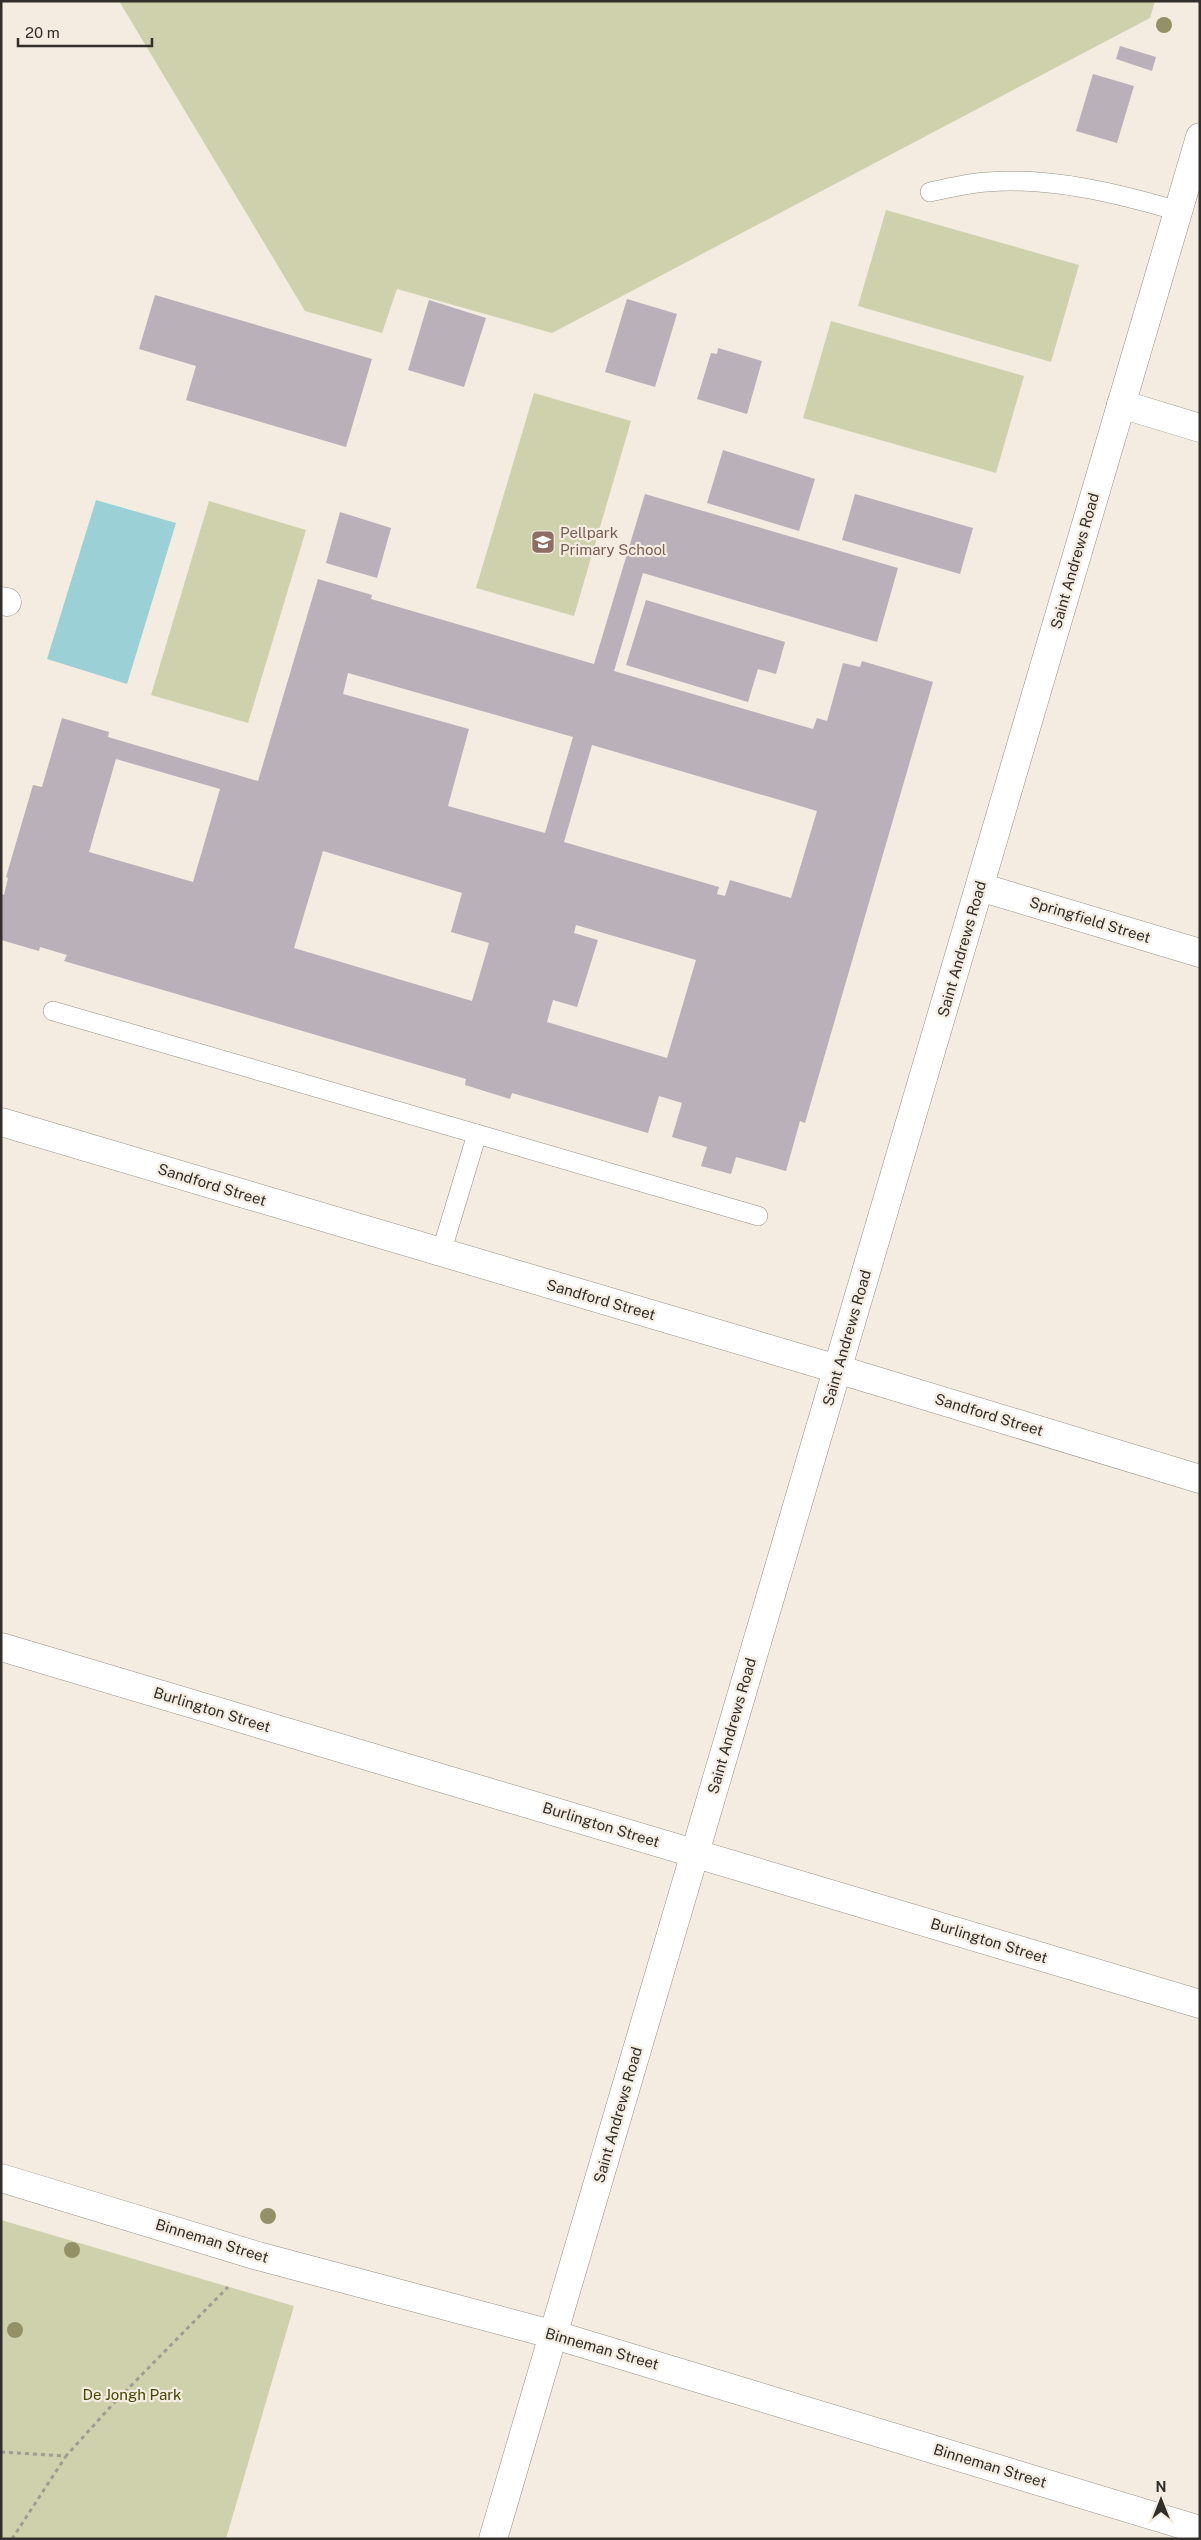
<svg xmlns="http://www.w3.org/2000/svg" width="1201" height="2540" viewBox="0 0 1201 2540" font-family="'Public Sans',sans-serif">
<style>
.green{fill:#cfd1ac}
.water{fill:#9cd0d7}
.building{fill:#b9b0b9;fill-rule:evenodd}
.lines{fill:none;stroke-linecap:round;stroke-linejoin:round}
.service-casing{stroke:#979086;stroke-width:20}
.minor-casing{stroke:#979086;stroke-width:29}
.path{stroke:#a19b93;stroke-width:3;stroke-dasharray:4 4;stroke-linecap:butt}
.service{stroke:#fff;stroke-width:19}
.minor{stroke:#fff;stroke-width:28}
.tree{fill:#949166}
.labels{text-anchor:middle;stroke-width:4.5;stroke-linejoin:round;paint-order:stroke}
.education-label{font-size:15px;fill:#785e54;stroke:#f4ece1;text-anchor:start}
.street-label{font-size:15px;fill:#322f2b;stroke:#f4ece1}
.park-label{font-size:15px;fill:#464701;stroke:#f4ece1}
</style>
<rect width="100%" height="100%" fill="#f4ece1"/>
<g class="green">
<path d="M119,1H1155L1150,18L552,333L397,289L382,333L305,311Z"/>
<path d="M886,210L1079,265L1051,362L858,306Z"/>
<path d="M831,321L1024,376L996,473L803,418Z"/>
<path d="M534,393L631,421L574,616L476,588Z"/>
<path d="M209,501L306,530L248,723L151,695Z"/>
<path d="M1,2220L294,2306L226,2539H1Z"/>
</g>
<path class="water" d="M96,500L176,523L127,684L47,659Z"/>
<g class="building">
<path d="M1120,46L1156,57L1152,71L1116,59Z"/>
<path d="M1093,74L1134,86L1117,143L1076,131Z"/>
<path d="M155,295L372,359L346,447L186,400L196,366L139,349Z"/>
<path d="M627,299L677,314L655,387L605,372Z"/>
<path d="M429,300L486,318L464,387L408,370Z"/>
<path d="M718,348L762,361L747,414L697,399L711,353L717,354Z"/>
<path d="M723,450L815,479L799,531L707,503Z"/>
<path d="M645,494L898,568L877,642L643,573L614,671L813,729L817,718L827,721L843,663L860,667L862,661L933,682L805,1123L800,1121L786,1171L736,1157L731,1174L701,1166L707,1147L672,1137L682,1103L659,1096L648,1133L512,1093L510,1099L465,1085L466,1079L64,961L67,955L40,947L39,951L1,940V894L4,895L8,878L6,877L33,785L42,787L62,718L109,732L108,737L258,781L318,579L372,595L371,599L594,664ZM348,673L573,737L545,833L448,806L469,729L343,694ZM592,745L817,811L791,898L730,880L725,896L717,894L719,887L564,842ZM116,759L220,789L193,882L89,852ZM323,851L462,893L451,932L489,943L472,1001L294,948ZM576,925L696,960L667,1058L547,1022L553,1000L577,1007L598,940L574,933Z"/>
<path d="M855,494L973,528L960,574L842,540Z"/>
<path d="M340,512L391,528L377,578L326,563Z"/>
<path d="M646,600L785,642L776,674L758,669L748,702L626,665Z"/>
</g>
<g class="lines">
<g class="service-casing">
<g id="service">
<path d="M930,192C949,188 968,183 987,182C1051,177 1117,193 1178,211"/>
<path d="M53,1011L477,1134L441,1253"/>
<path d="M477,1134L758,1216"/>
</g>
</g>
<g class="minor-casing">
<g id="minor">
<path d="M1121,404L1200,428"/>
<path d="M1,601L7,602"/>
<path d="M980,887L1200,953"/>
<path d="M1,1122L837,1369L1200,1479"/>
<path d="M1,1647L1200,2004"/>
<path d="M1,2178L258,2256L555,2335L1200,2530"/>
<path d="M493,2539L1200,137"/>
</g>
</g>
<g class="path">
<path d="M1,2452L66,2456L113,2404L228,2287"/>
<path d="M12,2539L66,2456"/>
</g>
<use href="#service" class="service"/>
<use href="#minor" class="minor"/>
</g>
<g class="tree">
<circle cx="1164" cy="25" r="8"/>
<circle cx="268" cy="2216" r="8"/>
<circle cx="72" cy="2250" r="8"/>
<circle cx="15" cy="2330" r="8"/>
</g>
<defs>
<g id="school-square" transform="scale(1.25)"><rect x="-9" y="-9" width="18" height="18" rx="4" fill="#8d6e63" stroke="#f4ece1"/><path d="M0-5L7-2L0 1L-7-2ZM-4 1L0 2.5L4 1V4Q0 6-4 4Z" fill="#fff"/></g>
</defs>
<g fill-rule="evenodd">
<use href="#school-square" x="543" y="542"/>
</g>
<g class="labels">
<g class="education-label">
<text x="560" y="538">Pellpark<tspan x="560" dy="17">Primary School</tspan></text>
</g>
<g class="street-label">
<text transform="translate(1075 561) rotate(-74)" y="5">Saint Andrews Road</text>
<text transform="translate(1090 920) rotate(17)" y="5">Springfield Street</text>
<text transform="translate(962 949) rotate(-74)" y="5">Saint Andrews Road</text>
<text transform="translate(212 1185) rotate(17)" y="5">Sandford Street</text>
<text transform="translate(601 1300) rotate(16)" y="5">Sandford Street</text>
<text transform="translate(847 1338) rotate(-74)" y="5">Saint Andrews Road</text>
<text transform="translate(989 1415) rotate(17)" y="5">Sandford Street</text>
<text transform="translate(212 1710) rotate(17)" y="5">Burlington Street</text>
<text transform="translate(732 1726) rotate(-74)" y="5">Saint Andrews Road</text>
<text transform="translate(601 1825) rotate(17)" y="5">Burlington Street</text>
<text transform="translate(989 1941) rotate(17)" y="5">Burlington Street</text>
<text transform="translate(618 2115) rotate(-74)" y="5">Saint Andrews Road</text>
<text transform="translate(212 2241) rotate(17)" y="5">Binneman Street</text>
<text transform="translate(602 2349) rotate(16)" y="5">Binneman Street</text>
<text transform="translate(990 2466) rotate(17)" y="5">Binneman Street</text>
</g>
<g class="park-label">
<text x="132" y="2400">De Jongh Park</text>
</g>
</g>
<rect width="1201" height="2540" fill="none" stroke="#322f2b" stroke-width="5"/>
<g transform="translate(1161 2500)" stroke="#f4ece1" stroke-width="4" paint-order="stroke">
<path d="M0-4L9 19L0 12L-9 19Z" fill="#322f2b"/>
<text y="-8" font-size="14" font-weight="bold" text-anchor="middle" fill="#322f2b">N</text>
</g>
<path d="M18 38v8h134v-8" fill="none" stroke="#322f2b" stroke-width="2.5"/>
<text x="25" y="38" font-size="15" fill="#322f2b" stroke="#f4ece1" stroke-width="4" paint-order="stroke">20 m</text>
</svg>
